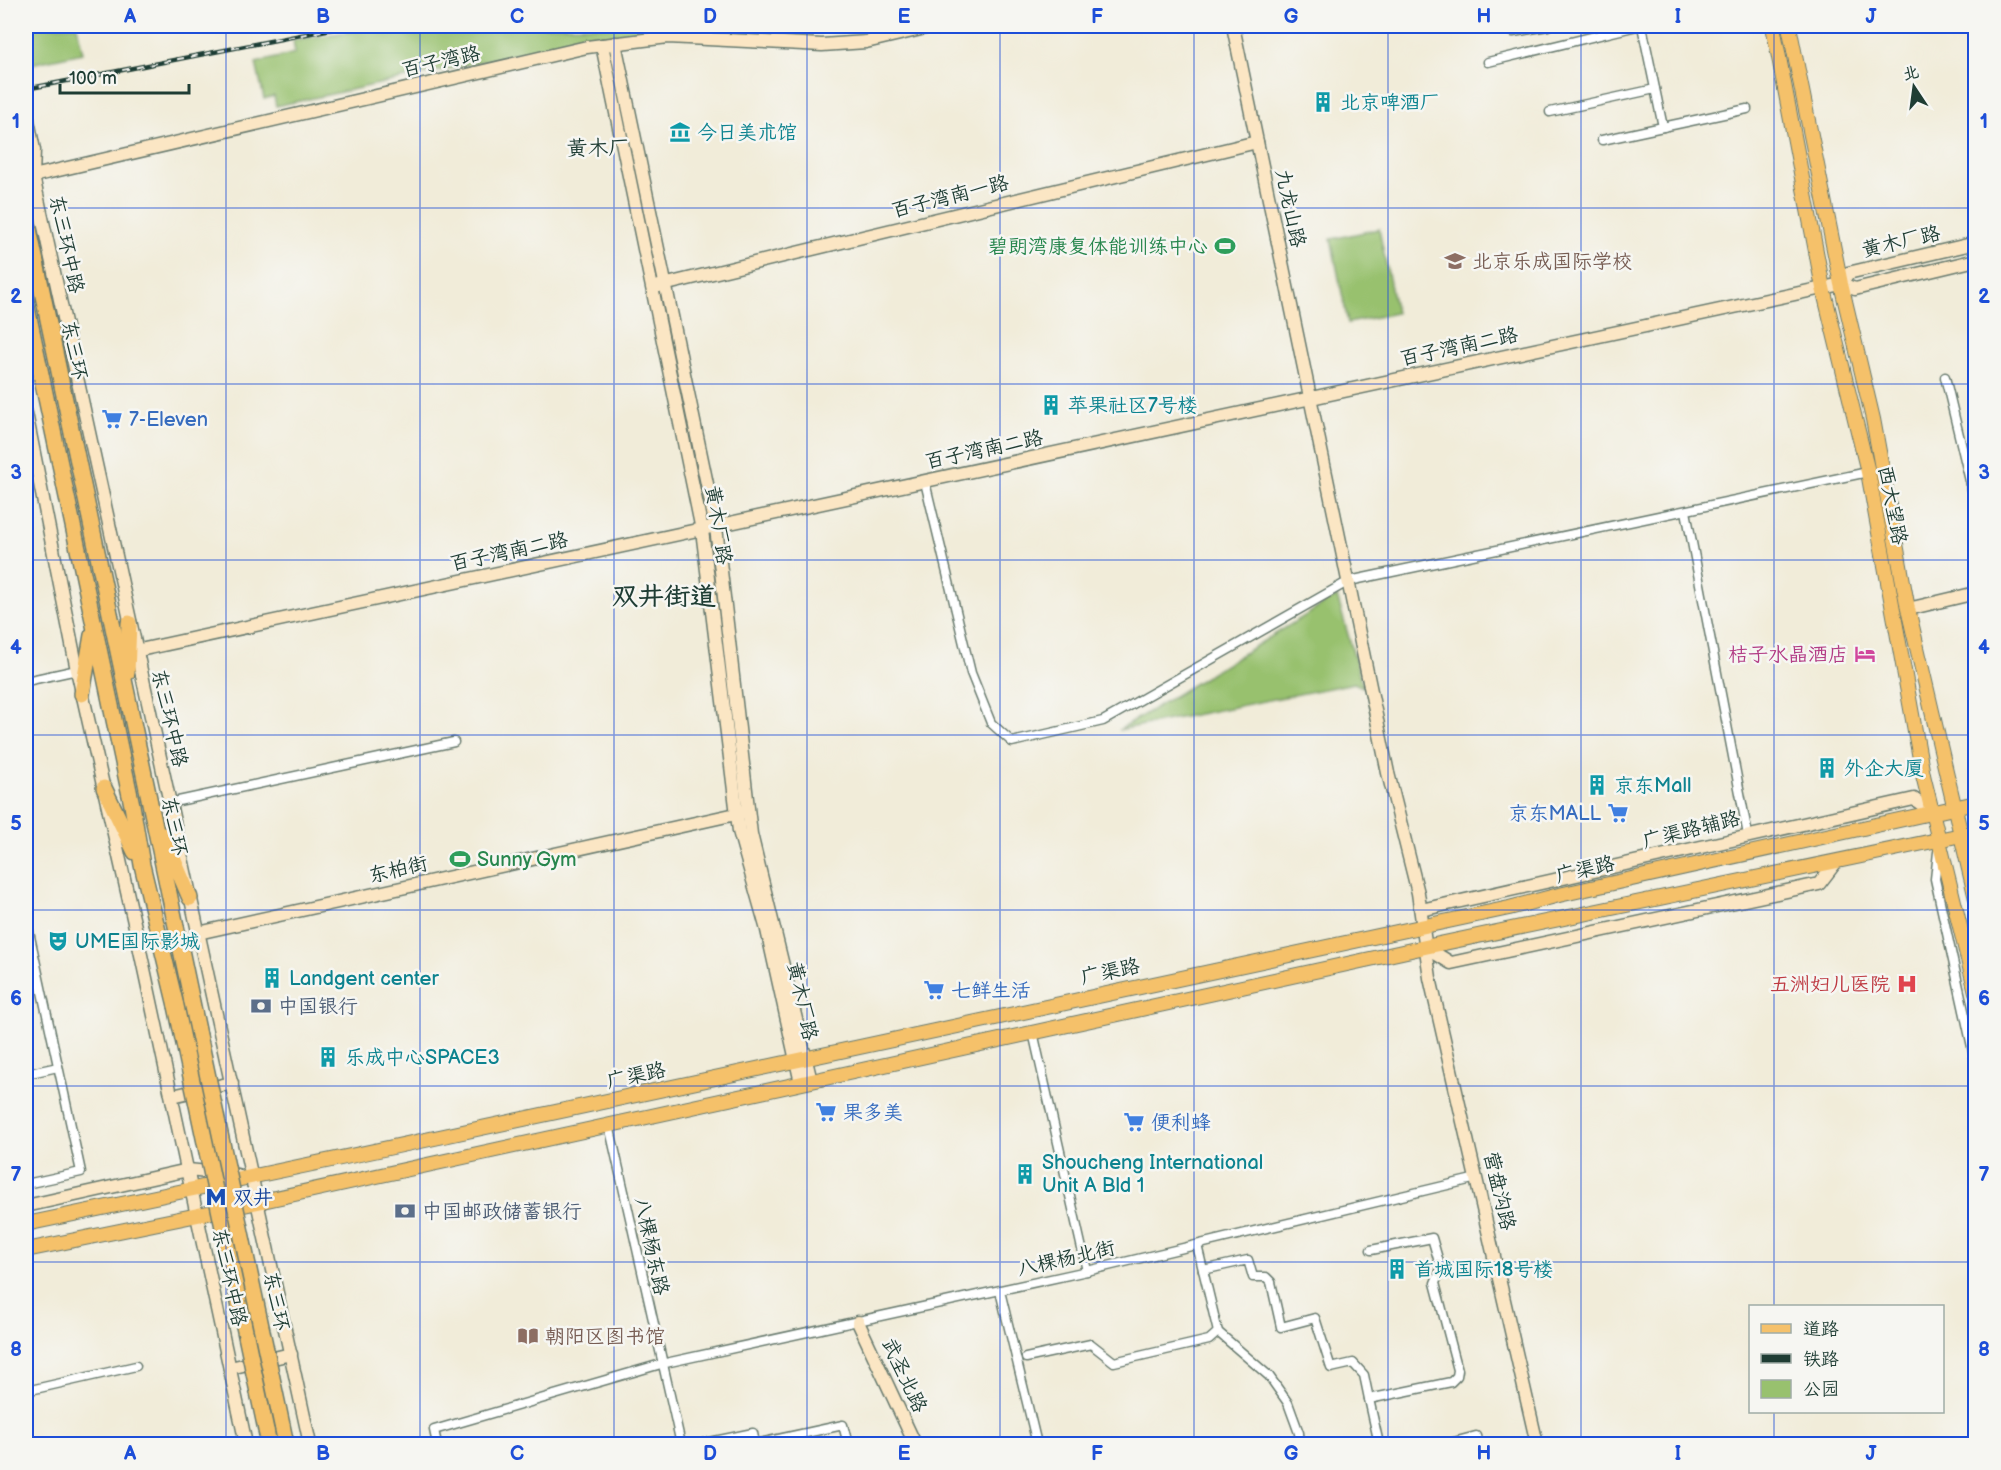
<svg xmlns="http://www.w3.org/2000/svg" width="2001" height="1470" viewBox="0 0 2001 1470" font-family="'Balsamiq Sans','LXGW WenKai TC',sans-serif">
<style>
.green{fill:#98c16e;stroke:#5c7f51;stroke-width:1.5}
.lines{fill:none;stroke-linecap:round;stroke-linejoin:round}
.street-casing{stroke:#687a6e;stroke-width:11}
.secondary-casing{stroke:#687a6e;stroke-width:15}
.primary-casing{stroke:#687a6e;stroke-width:16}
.highway-casing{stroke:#687a6e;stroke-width:18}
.street{stroke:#fff;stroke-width:8}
.secondary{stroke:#fbe6c4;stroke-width:12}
.primary{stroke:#f5c16b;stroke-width:14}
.highway{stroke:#f5c16b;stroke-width:15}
.rail-casing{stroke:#1f3d34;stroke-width:4.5}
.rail{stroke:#f6f6f2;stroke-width:2;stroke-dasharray:7;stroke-linecap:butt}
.highway-bridge-casing{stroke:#687a6e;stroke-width:18;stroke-linecap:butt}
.highway-bridge{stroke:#f5c16b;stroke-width:15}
.grid{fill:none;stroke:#1d4ed8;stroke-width:1.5;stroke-opacity:0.55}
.labels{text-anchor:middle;stroke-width:5;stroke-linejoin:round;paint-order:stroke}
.street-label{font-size:20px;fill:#1f3d34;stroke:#f6f6f2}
.culture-label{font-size:20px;fill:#0d838f;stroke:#f6f6f2;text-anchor:start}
.leisure-label{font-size:20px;fill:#27864d;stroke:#f6f6f2;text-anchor:end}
.education-label{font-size:20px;fill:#785e54;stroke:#f6f6f2;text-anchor:start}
.shop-label{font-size:20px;fill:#366cbe;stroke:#f6f6f2;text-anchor:start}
.hotel-label{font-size:20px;fill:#b23c85;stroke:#f6f6f2;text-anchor:end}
.health-label{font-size:20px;fill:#be3a42;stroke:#f6f6f2;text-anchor:end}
.service-label{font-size:20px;fill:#4e5e75;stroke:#f6f6f2;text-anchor:start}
.transit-label{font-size:20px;fill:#164399;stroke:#f6f6f2;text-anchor:start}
.neighbourhood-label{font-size:21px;fill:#1f3d34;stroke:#f6f6f2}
.district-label{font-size:26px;font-weight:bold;fill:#1f3d34;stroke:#f6f6f2}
.neatline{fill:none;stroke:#1d4ed8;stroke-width:2}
.grid-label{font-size:20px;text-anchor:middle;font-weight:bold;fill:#1d4ed8}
</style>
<rect width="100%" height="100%" fill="#f6f6f2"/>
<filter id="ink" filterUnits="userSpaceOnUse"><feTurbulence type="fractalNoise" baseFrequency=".0167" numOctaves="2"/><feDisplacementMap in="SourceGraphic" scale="12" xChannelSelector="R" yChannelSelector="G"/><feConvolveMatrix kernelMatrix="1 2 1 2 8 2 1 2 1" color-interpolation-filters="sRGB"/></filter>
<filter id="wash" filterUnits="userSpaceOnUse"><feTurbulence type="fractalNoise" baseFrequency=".008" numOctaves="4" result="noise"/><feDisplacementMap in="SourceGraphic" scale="24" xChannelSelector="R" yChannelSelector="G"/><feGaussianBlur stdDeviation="1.35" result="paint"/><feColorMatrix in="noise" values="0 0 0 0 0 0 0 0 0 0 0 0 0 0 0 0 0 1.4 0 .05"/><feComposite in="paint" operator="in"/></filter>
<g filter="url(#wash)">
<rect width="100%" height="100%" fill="#f1ecd9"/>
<g class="green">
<path d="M26,26H77L83,53L26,65Z"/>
<path d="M389,26H660V31L636,32L588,39L276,106L274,96L264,99L256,63L295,53L293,40Z"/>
<path d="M1379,229L1396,313L1348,323L1331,239Z"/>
<path d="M1337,596L1363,687L1354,683L1119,730Z"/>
</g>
</g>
<g filter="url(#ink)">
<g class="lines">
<g class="street-casing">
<g id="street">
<path d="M1642,26L1663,127"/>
<path d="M1513,32L1548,26"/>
<path d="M1488,62L1637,26"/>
<path d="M1550,112L1655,89"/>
<path d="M1602,140L1747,109"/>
<path d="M1945,377L1976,506"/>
<path d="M925,482L971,673L991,723L1012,742L1103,721L1349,581L1868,472"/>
<path d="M1686,511L1748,835"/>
<path d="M26,681L77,670"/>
<path d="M169,803L454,742"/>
<path d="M1938,852L1935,879L1976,1065"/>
<path d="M26,918L81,1172L26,1184"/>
<path d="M1033,1032L1087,1271"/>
<path d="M26,1074L58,1067"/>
<path d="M609,1125L681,1444"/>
<path d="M1197,1245L1218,1332L1269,1376L1288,1403L1299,1433L1300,1444"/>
<path d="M1371,1250L1432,1238L1441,1269L1435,1283L1458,1370L1457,1376L1451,1382L1369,1399L1379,1444"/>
<path d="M1203,1270L1248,1260L1253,1277H1266L1271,1282L1281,1327L1315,1318L1331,1368L1353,1363L1364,1375L1369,1399"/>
<path d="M1000,1291L1037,1444"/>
<path d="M1026,1358L1091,1344L1114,1362L1209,1340L1218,1332"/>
<path d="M26,1391L136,1366"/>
<path d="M437,1444L434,1430L661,1364L1087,1271L1477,1178"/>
<path d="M700,1444L753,1433L755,1444L843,1425L848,1444"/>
<path d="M1446,1444L1476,1436L1478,1444"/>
</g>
</g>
<g class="secondary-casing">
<g id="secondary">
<path d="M1233,26L1388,773L1418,893L1430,978L1537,1444"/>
<path d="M615,43L716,527L751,834L811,1081"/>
<path d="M602,45L702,530L739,831L767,930L801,1083"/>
<path d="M26,110L34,150L33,176L587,47L668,37L822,45L866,42L934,26"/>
<path d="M26,167L33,176C122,599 221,1021 310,1444"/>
<path d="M1841,284L1848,273L1976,243"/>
<path d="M1841,284L1855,289L1976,260"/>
<path d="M659,286L1257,142"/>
<path d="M26,413L77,670L135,927L246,1444"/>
<path d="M1908,609L1976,593"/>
<path d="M135,651L1841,284"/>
<path d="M1421,910L1914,799L1932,812"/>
<path d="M198,933L745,812"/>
<path d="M1425,947L1451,963L1819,884L1836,862"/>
<path d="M172,1096L232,1083"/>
<path d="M26,1206L188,1170L237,1175"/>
<path d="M858,1322L915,1444"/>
<path d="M230,1368L291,1354"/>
</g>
</g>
<g class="primary-casing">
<g id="primary">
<path d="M1773,26L1823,288L1868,472L1923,775L1976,992"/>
<path d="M1789,26L1841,284L1873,419L1908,609L1976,899"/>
<path d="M26,1224C521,1122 1014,1011 1509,908L1559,895L1976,803"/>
<path d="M26,1250L198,1215L1425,947L1976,832"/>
</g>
</g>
<g class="highway-casing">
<g id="highway">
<path d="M26,215L192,1002"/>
<path d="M26,303L132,805L142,865L176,1006"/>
<path d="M127,673L129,623"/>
<path d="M82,694L92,635"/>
<path d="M104,788L135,852"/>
<path d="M163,835L190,898"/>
<path d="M282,1425L286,1444"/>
<path d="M266,1430L269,1444"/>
</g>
</g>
<use href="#street" class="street"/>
<use href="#secondary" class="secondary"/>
<use href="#primary" class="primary"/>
<use href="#highway" class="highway"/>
<g class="rail-casing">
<g id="rail">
<path d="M738,26H818"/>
<path d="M26,89L347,26"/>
</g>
</g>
<use href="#rail" class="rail"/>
<g class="highway-bridge-casing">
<g id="highway-bridge">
<path d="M192,1002L282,1425"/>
<path d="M176,1006L266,1430"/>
</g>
</g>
<use href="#highway-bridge" class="highway-bridge"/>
</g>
</g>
<path class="grid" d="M226,26V1444M420,26V1444M614,26V1444M807,26V1444M1000,26V1444M1194,26V1444M1388,26V1444M1581,26V1444M1774,26V1306M26,208H1976M26,384H1976M26,560H1976M26,735H1976M26,910H1976M26,1086H1976M26,1262H1976M1774,1412V1444"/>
<defs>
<g id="building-bare" transform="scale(1.62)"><path d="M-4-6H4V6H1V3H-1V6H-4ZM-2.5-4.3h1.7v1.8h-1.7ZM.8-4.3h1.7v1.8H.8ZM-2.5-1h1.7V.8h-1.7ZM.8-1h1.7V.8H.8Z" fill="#0f9aa8" stroke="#f6f6f2" stroke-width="2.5" paint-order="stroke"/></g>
<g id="museum-bare" transform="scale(1.62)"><path d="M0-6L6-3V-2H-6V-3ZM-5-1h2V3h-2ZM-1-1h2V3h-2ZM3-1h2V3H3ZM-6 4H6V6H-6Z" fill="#0f9aa8" stroke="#f6f6f2" stroke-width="2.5" paint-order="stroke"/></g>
<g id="stadium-bare" transform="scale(1.62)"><path d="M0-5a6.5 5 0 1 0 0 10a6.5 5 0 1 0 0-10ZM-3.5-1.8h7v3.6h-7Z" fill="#2e9e5b" stroke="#f6f6f2" stroke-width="2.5" paint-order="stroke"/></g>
<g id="school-bare" transform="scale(1.62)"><path d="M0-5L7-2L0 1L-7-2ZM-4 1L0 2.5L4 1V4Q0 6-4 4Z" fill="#8d6e63" stroke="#f6f6f2" stroke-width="2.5" paint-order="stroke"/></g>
<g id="supermarket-bare" transform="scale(1.62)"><path d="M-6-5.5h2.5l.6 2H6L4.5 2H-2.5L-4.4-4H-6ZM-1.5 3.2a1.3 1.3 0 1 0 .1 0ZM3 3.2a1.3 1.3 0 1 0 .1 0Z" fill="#3f7fe0" stroke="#f6f6f2" stroke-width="2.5" paint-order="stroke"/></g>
<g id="hotel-bare" transform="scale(1.62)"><path d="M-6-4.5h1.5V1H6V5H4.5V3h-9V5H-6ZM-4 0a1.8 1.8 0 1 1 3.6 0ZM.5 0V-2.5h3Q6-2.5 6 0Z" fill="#d1479c" stroke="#f6f6f2" stroke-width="2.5" paint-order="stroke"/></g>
<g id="theatre-bare" transform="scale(1.62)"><path d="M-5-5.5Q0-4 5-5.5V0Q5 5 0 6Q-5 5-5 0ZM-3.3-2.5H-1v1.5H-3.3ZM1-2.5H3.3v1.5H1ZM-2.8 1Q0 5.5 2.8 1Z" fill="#0f9aa8" stroke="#f6f6f2" stroke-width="2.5" paint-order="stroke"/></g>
<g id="hospital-bare" transform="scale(1.62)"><path d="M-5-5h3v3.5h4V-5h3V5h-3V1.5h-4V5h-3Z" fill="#e0444e" stroke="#f6f6f2" stroke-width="2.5" paint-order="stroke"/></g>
<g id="bank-bare" transform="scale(1.62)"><path d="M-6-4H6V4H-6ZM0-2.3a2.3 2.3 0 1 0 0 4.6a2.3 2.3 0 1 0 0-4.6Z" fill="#5c6f8a" stroke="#f6f6f2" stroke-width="2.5" paint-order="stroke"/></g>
<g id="metro-bare" transform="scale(1.62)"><path d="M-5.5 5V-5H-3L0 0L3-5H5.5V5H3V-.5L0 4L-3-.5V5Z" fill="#1a4fb4" stroke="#f6f6f2" stroke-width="2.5" paint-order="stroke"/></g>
<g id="library-bare" transform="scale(1.62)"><path d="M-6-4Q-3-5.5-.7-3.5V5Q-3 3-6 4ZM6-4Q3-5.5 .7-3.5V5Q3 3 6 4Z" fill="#8d6e63" stroke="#f6f6f2" stroke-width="2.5" paint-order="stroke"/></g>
</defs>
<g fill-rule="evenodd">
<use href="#building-bare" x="1323" y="102"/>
<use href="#museum-bare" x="680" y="132"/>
<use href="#stadium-bare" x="1225" y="246"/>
<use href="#school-bare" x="1455" y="261"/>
<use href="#building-bare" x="1051" y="405"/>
<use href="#supermarket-bare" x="112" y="419"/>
<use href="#hotel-bare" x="1865" y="654"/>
<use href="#building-bare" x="1827" y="768"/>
<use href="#building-bare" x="1597" y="785"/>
<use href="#supermarket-bare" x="1618" y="813"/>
<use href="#stadium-bare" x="460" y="859"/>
<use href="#theatre-bare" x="58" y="941"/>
<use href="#building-bare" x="272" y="978"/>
<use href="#hospital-bare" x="1907" y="984"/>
<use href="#supermarket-bare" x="934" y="990"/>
<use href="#bank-bare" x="261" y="1006"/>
<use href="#building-bare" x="328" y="1057"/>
<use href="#supermarket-bare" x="826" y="1112"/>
<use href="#supermarket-bare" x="1134" y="1122"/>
<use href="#building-bare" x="1025" y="1174"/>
<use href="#metro-bare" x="216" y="1197"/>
<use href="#bank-bare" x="405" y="1211"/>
<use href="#building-bare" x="1397" y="1269"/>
<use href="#library-bare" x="528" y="1336"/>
</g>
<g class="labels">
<g class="street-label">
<text transform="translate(441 61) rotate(-13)" y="7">百子湾路</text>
<text transform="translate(950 196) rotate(-14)" y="7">百子湾南一路</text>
<text transform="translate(1291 208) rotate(78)" y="7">九龙山路</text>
<text transform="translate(1901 241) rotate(-13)" y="7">黄木厂路</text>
<text transform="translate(67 244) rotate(78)" y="7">东三环中路</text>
<text transform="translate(1459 346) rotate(-12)" y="7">百子湾南二路</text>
<text transform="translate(75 350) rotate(78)" y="7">东三环</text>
<text transform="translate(984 449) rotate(-12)" y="7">百子湾南二路</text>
<text transform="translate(1893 505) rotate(79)" y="7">西大望路</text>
<text transform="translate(719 525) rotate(81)" y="7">黄木厂路</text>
<text transform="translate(509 551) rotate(-12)" y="7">百子湾南二路</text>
<text transform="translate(170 718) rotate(77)" y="7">东三环中路</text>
<text transform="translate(175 826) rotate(78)" y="7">东三环</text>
<text transform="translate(1691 829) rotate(-14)" y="7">广渠路辅路</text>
<text transform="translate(398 869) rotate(-13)" y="7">东柏街</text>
<text transform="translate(1585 869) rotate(-13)" y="7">广渠路</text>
<text transform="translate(1110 971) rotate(-12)" y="7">广渠路</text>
<text transform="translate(803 1001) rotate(78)" y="7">黄木厂路</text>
<text transform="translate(636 1075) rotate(-12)" y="7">广渠路</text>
<text transform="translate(1500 1191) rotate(77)" y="7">营盘沟路</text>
<text transform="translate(652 1246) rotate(78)" y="7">八棵杨东路</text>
<text transform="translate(1066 1258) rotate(-13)" y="7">八棵杨北街</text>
<text transform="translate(230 1277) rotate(78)" y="7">东三环中路</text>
<text transform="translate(277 1301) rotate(78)" y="7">东三环</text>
<text transform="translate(905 1375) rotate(65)" y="7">武圣北路</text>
</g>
<g class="culture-label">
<text x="1340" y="109">北京啤酒厂</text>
<text x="697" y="139">今日美术馆</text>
<text x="1068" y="412">苹果社区7号楼</text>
<text x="1844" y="775">外企大厦</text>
<text x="1614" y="792">京东Mall</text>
<text x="75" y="948">UME国际影城</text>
<text x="289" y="985">Landgent center</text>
<text x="345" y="1064">乐成中心SPACE3</text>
<text x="1042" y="1169">Shoucheng International<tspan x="1042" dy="23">Unit A Bld 1</tspan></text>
<text x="1414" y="1276">首城国际18号楼</text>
</g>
<g class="leisure-label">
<text x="1208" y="253">碧朗湾康复体能训练中心</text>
<text x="477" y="866" text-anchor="start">Sunny Gym</text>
</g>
<g class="education-label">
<text x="1472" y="268">北京乐成国际学校</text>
<text x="545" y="1343">朝阳区图书馆</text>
</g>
<g class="shop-label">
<text x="129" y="426">7-Eleven</text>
<text x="1601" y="820" text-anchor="end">京东MALL</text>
<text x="951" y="997">七鲜生活</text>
<text x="843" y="1119">果多美</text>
<text x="1151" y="1129">便利蜂</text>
</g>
<g class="hotel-label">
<text x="1848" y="661">桔子水晶酒店</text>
</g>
<g class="health-label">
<text x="1890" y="991">五洲妇儿医院</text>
</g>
<g class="service-label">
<text x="278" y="1013">中国银行</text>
<text x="422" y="1218">中国邮政储蓄银行</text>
</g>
<g class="transit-label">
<text x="233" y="1204">双井</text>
</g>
<g class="neighbourhood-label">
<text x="598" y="155">黄木厂</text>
</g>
<g class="district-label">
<text x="664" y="605">双井街道</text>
</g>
</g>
<rect width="2001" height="1470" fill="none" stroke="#f6f6f2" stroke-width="66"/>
<rect x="1749" y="1305" width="195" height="108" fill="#f6f6f2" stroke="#a0aca6" stroke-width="1.5"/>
<rect x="1761" y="1324" width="30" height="9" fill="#f5c16b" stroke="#a0aca6" stroke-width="1.5"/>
<text x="1803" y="1335" font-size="18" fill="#1f3d34">道路</text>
<rect x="1761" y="1354" width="30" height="9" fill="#1f3d34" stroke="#a0aca6" stroke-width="1.5"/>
<text x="1803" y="1365" font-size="18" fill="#1f3d34">铁路</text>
<rect x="1761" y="1380" width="30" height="18" fill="#98c16e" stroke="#a0aca6" stroke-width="1.5"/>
<text x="1803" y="1395" font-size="18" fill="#1f3d34">公园</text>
<g transform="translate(1914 87) rotate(347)" stroke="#f6f6f2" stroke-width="4.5" paint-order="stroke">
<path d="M0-4.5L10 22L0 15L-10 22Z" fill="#1f3d34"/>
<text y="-9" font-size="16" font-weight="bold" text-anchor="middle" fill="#1f3d34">北</text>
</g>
<path d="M60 84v9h129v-9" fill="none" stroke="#1f3d34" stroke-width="3"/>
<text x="69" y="84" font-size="18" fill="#1f3d34" stroke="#f6f6f2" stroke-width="4.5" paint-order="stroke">100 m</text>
<rect x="33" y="33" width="1935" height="1404" class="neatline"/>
<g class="grid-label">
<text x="130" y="23">A</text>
<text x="323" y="23">B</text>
<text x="517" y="23">C</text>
<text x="710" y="23">D</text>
<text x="904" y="23">E</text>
<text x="1097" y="23">F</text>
<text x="1291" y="23">G</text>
<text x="1484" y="23">H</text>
<text x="1678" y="23">I</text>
<text x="1871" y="23">J</text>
<text x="16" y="128">1</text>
<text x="1984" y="128">1</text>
<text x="16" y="303">2</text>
<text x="1984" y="303">2</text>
<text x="16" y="479">3</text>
<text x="1984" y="479">3</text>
<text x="16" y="654">4</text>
<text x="1984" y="654">4</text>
<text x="16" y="830">5</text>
<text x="1984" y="830">5</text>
<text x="16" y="1005">6</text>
<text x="1984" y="1005">6</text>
<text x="16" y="1181">7</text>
<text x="1984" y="1181">7</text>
<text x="16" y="1356">8</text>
<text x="1984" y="1356">8</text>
<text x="130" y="1460">A</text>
<text x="323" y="1460">B</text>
<text x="517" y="1460">C</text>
<text x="710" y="1460">D</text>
<text x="904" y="1460">E</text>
<text x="1097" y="1460">F</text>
<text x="1291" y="1460">G</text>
<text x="1484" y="1460">H</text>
<text x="1678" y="1460">I</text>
<text x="1871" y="1460">J</text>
</g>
</svg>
